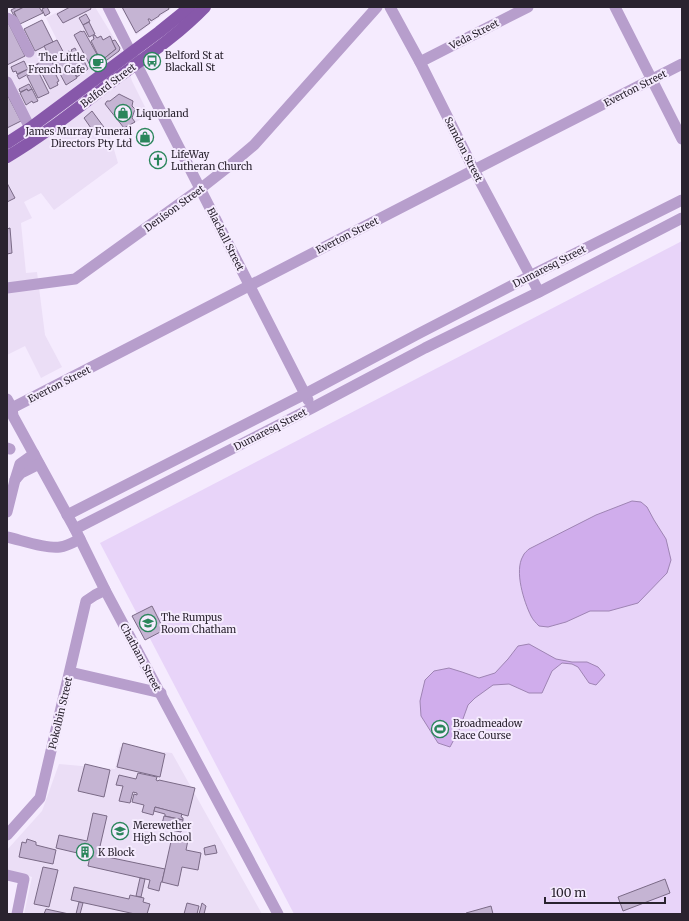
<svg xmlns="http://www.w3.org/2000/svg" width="689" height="921" viewBox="0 0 689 921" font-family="Merriweather,serif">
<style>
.built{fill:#ebdef6}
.grass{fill:#e8d4f9}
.water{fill:#d0adec;stroke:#9e84b3}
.building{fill:#c5b4d3;stroke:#7a6a86}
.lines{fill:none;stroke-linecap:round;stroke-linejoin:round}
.minor{stroke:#b79ecc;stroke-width:11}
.major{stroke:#8758aa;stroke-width:12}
.labels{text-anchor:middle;stroke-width:4;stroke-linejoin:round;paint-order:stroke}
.street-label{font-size:10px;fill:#2a232f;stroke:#f5ebfe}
.poi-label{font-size:10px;fill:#2a232f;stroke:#f5ebfe;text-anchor:start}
</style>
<rect width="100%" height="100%" fill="#f5ebfe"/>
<g class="built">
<path d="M67,7H95L122,51L132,81L149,115L110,136L118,163L54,210L41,193L24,202L32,218L21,223L26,273L37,272L45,335L62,367L41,378L25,346L7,355V64L57,40L46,18Z"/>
<path d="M121,7H173L136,35Z"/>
<path d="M120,747L172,753L262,914H24L32,877L7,870V850L42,811L59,764L115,769Z"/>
</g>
<path class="grass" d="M682,241V914H294L100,543Z"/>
<g class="water">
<path d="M632,501L641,502L647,507L654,520L666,539L671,560L667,573L638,603L609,611H590L566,622L548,627L539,626C536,623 533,620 531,616C524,602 514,571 523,556C524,553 527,551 529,549L596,515Z"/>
<path d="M529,644L556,659L572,662H587L598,667L605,675L596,685L589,683L578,667L572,664L562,663L552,671L542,693H529L509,684L493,685L475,698L468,705L459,730L450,747L438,743L421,716L420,701L425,680L434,671L449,668L462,672L479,678L495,673L508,659L518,646Z"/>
</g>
<g class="building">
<path d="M17,7H24L14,12L16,17L15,18L11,10Z"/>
<path d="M24,7H39L43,13L20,24L14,12Z"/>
<path d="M46,7H47L50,13L45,16L42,9Z"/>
<path d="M70,7H90L91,9L63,23L57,14Z"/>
<path d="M122,7H168L169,9L159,15V16L151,21L150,19H148L150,23L136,33Z"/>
<path d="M86,14L90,21L83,25L79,18Z"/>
<path d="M42,20L53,42L35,51L24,29Z"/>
<path d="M89,22L95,34L89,37L83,25Z"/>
<path d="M9,24L25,56L7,65V25Z"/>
<path d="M81,31L82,32L84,31L99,58L97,59L98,61L91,67L74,35Z"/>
<path d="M95,35L97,38L101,36L103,40L110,36L116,49L101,61L91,41L94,39L93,36Z"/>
<path d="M57,40L77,78L66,85L58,70H56L44,46Z"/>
<path d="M115,40L120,48L119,51L103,63L101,62V61L116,49L112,41Z"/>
<path d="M75,48L77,52L67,57L65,53L69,51V53L72,51L71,50Z"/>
<path d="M77,52L80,58L82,57L88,69L77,77L67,57Z"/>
<path d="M50,57L54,66L52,67L59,81L57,82L58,85L50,89L37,64Z"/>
<path d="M24,61L28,69L17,74L16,71L13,72L11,67Z"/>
<path d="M37,64L40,72L39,73L38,71L35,72L32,67Z"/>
<path d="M32,67L34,71L19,79L17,75Z"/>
<path d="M38,71L49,93L38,98L27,76Z"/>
<path d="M29,84L32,89L28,91L27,89L20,92L19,89Z"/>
<path d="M27,89L28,91L32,89L38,101L33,103L32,101L26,105L20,93Z"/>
<path d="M7,94L21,121L7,128Z"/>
<path d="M119,94L133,101L132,106L135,109L132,118L135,122L124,128L105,104L107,101H110Z"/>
<path d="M92,111L109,134L106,136L102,132L100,134L96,129L93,131L84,118Z"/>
<path d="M7,183L15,198L7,202Z"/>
<path d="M10,228L12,253L7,254V229Z"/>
<path d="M152,606L164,630L145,640L132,616Z"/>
<path d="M123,743L165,754L160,777L117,767Z"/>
<path d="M85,764L110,770L104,797L78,791Z"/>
<path d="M138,773L157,777L156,780L158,781L159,780L195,788L188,816L155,807L153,815L142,812L144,805L132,802L134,794L137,795V793L133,792L130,803L119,801L123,786L116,785L119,775L136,779Z"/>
<path d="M155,807L182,814L181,817L183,818V820L165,816V814L154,811Z"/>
<path d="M93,813L107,816L98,855L165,869L162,882H161L159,891L148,888L150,880L88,866L90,856L56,848L59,835L87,841Z"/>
<path d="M164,816L183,820L181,832L161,828Z"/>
<path d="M172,837L188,840L186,850L201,853L198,870L182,867L178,886L162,882Z"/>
<path d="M27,839L36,842V845L56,850L53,864L19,857L22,842L26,843Z"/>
<path d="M215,845L217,853L205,855L204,848Z"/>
<path d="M43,867L58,870L49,907L34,904Z"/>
<path d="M140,878L145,879L141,897L136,896Z"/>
<path d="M665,879L670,893L623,911L618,897Z"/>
<path d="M74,887L129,899L130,895L144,898L143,902L150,904L147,914H135L71,900Z"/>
<path d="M79,902L83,903L80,914H76Z"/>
<path d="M187,903L199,906L197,914H184Z"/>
<path d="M202,903L206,906L204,914H199Z"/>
<path d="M491,906L493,914H466V913Z"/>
<path d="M46,909L69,914H44Z"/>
</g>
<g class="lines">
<g class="minor">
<path d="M108,7L140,71L308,400"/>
<path d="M390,7L420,62L474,170L539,292"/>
<path d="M615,7L682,139"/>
<path d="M7,18L13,21L29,52"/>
<path d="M420,62L528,7"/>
<path d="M7,82L30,128"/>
<path d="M7,288L75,279L200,189L228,167L254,145L377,7"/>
<path d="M7,399L12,408L13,416L75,529L105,590L278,914"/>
<path d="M12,408L474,170L682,64"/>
<path d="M7,448L10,449"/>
<path d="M15,480L21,473L39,464"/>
<path d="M7,512L15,480L20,464L34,454"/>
<path d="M67,515L305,394L418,334L530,276L682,200"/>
<path d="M75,529L312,408L425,348L539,292L682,218"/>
<path d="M7,537C21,540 46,549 60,547C67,546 74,542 80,539"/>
<path d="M70,672L161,693"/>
<path d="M7,835L40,798L86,601L95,595L105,590"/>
<path d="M7,875L24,879L17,914"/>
</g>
<g class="major">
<path d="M7,143L30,128L159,32L190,7"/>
<path d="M7,157C46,134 81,105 117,78C147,56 179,34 205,7"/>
</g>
</g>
<defs>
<g id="bus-ring" transform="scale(0.9)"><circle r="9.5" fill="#f5ebfe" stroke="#2a855b" stroke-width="1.5"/><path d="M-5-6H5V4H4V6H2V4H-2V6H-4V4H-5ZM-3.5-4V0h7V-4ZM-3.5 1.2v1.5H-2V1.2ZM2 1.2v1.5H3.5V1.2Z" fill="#2a855b"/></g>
<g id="cafe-ring" transform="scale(0.9)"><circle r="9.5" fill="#f5ebfe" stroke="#2a855b" stroke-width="1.5"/><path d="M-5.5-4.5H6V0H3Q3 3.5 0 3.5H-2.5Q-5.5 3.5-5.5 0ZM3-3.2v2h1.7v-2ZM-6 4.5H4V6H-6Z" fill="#2a855b"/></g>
<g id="shop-ring" transform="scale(0.9)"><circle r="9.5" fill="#f5ebfe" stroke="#2a855b" stroke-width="1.5"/><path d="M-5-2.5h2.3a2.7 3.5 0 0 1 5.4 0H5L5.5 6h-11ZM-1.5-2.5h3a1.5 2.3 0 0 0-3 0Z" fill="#2a855b"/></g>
<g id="church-ring" transform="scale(0.9)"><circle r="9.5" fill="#f5ebfe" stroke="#2a855b" stroke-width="1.5"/><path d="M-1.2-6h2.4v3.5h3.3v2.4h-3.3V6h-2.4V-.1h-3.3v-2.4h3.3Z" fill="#2a855b"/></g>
<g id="school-ring" transform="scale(0.9)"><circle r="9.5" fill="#f5ebfe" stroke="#2a855b" stroke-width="1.5"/><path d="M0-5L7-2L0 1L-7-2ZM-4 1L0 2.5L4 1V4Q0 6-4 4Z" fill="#2a855b"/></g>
<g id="stadium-ring" transform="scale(0.9)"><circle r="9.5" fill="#f5ebfe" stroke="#2a855b" stroke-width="1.5"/><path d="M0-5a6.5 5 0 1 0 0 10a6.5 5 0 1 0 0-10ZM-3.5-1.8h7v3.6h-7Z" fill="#2a855b"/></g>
<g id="building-ring" transform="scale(0.9)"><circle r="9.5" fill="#f5ebfe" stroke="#2a855b" stroke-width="1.5"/><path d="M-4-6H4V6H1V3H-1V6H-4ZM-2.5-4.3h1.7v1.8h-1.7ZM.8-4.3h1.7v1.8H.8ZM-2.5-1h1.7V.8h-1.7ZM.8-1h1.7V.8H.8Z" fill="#2a855b"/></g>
</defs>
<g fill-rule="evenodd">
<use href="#bus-ring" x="152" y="61"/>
<use href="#cafe-ring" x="98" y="63"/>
<use href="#shop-ring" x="123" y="113"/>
<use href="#shop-ring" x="145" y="137"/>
<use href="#church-ring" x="158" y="160"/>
<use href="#school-ring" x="148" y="623"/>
<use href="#stadium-ring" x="440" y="729"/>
<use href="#school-ring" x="120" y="831"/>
<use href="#building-ring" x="85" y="852"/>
</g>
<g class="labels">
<g class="street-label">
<text transform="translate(474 34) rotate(-27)" y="4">Veda Street</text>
<text transform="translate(108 85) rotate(-37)" y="4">Belford Street</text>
<text transform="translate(635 88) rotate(-27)" y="4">Everton Street</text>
<text transform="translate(464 149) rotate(63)" y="4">Samdon Street</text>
<text transform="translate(174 208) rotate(-36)" y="4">Denison Street</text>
<text transform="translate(347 235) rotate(-27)" y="4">Everton Street</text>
<text transform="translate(226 239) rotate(63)" y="4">Blackall Street</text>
<text transform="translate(549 266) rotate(-27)" y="4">Dumaresq Street</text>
<text transform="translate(59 384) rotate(-27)" y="4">Everton Street</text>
<text transform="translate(270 429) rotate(-27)" y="4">Dumaresq Street</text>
<text transform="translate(141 657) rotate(62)" y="4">Chatham Street</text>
<text transform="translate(60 713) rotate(-77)" y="4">Pokolbin Street</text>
</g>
<g class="poi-label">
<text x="165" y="59">Belford St at<tspan x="165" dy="12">Blackall St</tspan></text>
<text x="85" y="61" text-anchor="end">The Little<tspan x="85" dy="12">French Cafe</tspan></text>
<text x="136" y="117">Liquorland</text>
<text x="132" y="135" text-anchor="end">James Murray Funeral<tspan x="132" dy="12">Directors Pty Ltd</tspan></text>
<text x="171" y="158">LifeWay<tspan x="171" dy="12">Lutheran Church</tspan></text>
<text x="161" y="621">The Rumpus<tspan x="161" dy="12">Room Chatham</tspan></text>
<text x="453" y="727">Broadmeadow<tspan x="453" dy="12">Race Course</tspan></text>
<text x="133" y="829">Merewether<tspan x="133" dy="12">High School</tspan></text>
<text x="98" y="856">K Block</text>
</g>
</g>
<rect width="689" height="921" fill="none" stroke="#2a232f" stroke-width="16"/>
<path d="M545 897v6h120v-6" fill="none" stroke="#2a232f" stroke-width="2"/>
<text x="551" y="897" font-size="12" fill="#2a232f" stroke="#f5ebfe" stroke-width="3" paint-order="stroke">100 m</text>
</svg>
